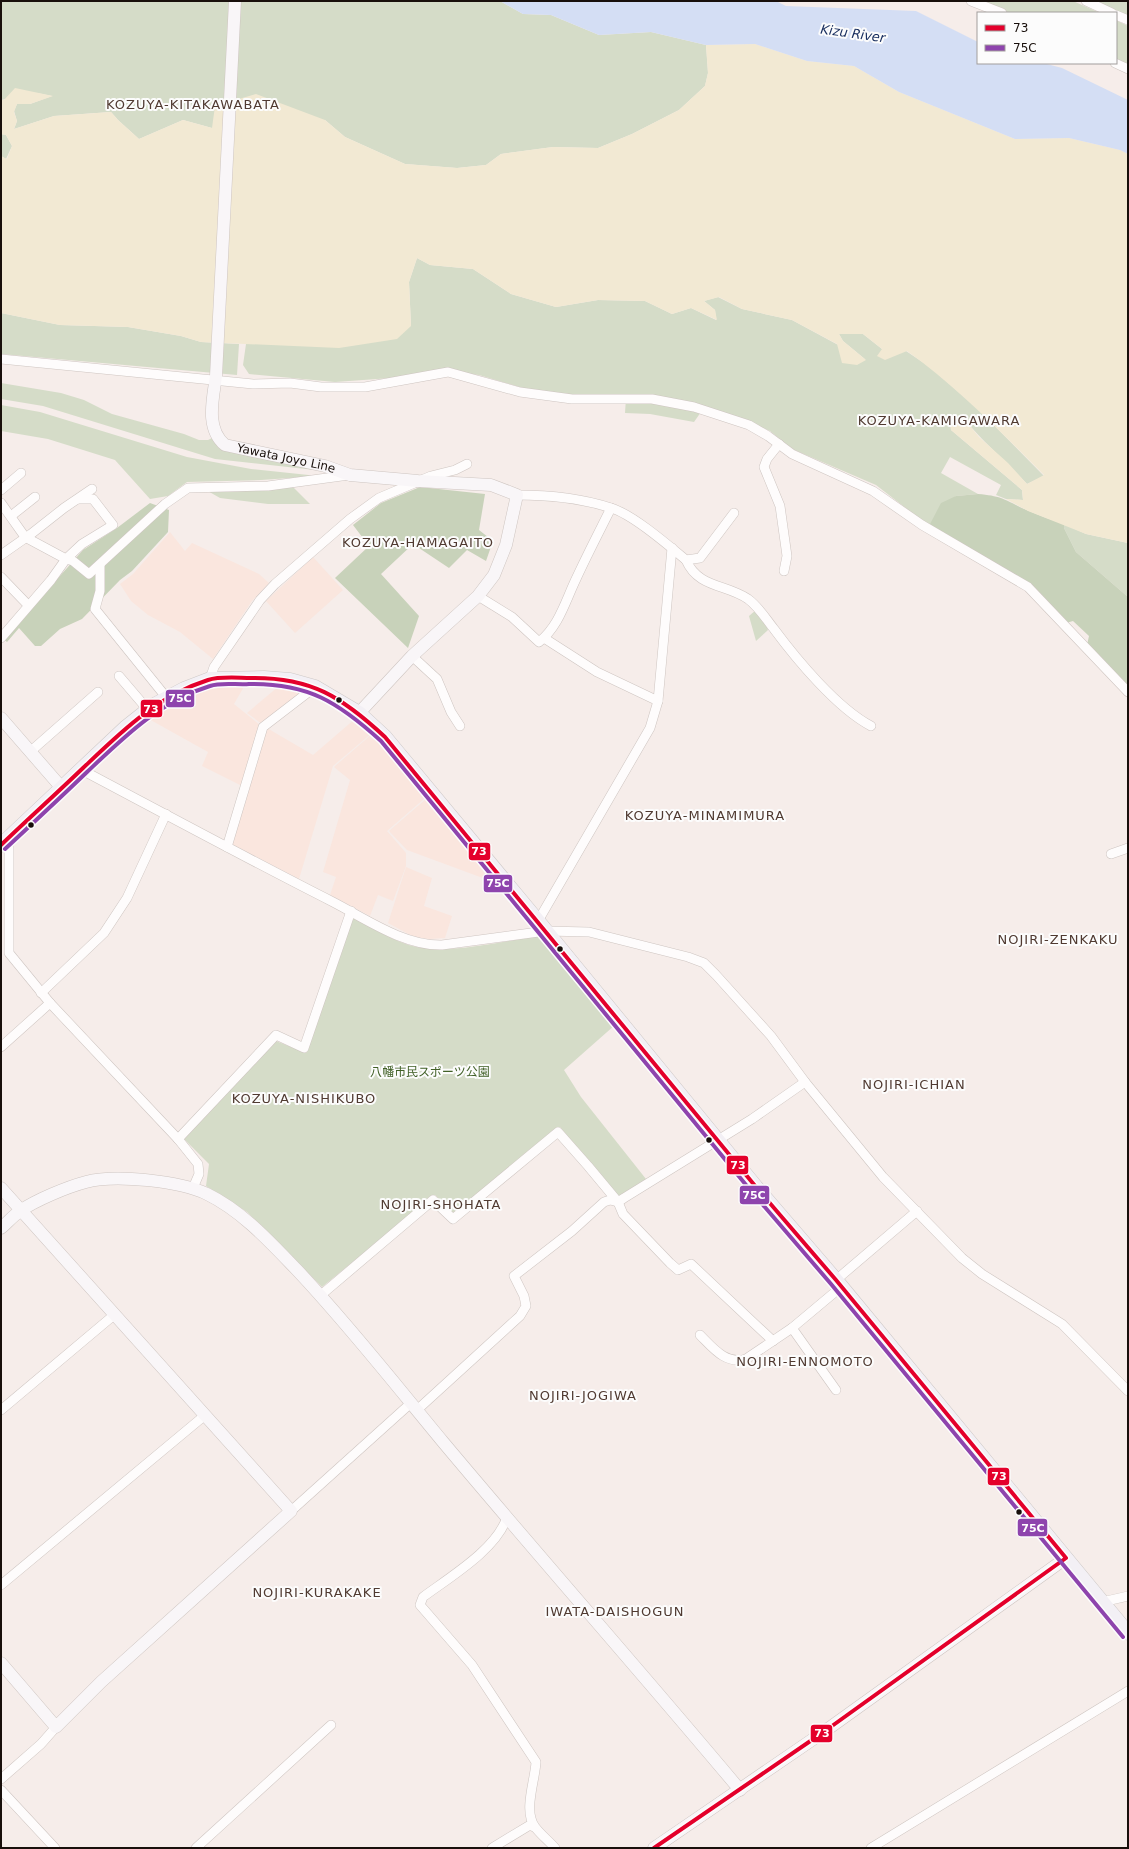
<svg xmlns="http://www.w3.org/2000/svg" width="1129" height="1849" viewBox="0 0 1129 1849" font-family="'DejaVu Sans','Noto Sans JP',sans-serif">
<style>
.built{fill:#fae6de}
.green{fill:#d5dcc8}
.forest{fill:#c8d2ba}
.sand{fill:#f2e9d3}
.water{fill:#d4def4}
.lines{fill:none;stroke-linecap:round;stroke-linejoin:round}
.street-casing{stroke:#cec5c1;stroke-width:10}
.secondary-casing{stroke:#cec5c1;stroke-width:13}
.primary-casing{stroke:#cec9c7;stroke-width:15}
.street{stroke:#fefcfc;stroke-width:9}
.secondary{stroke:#f9f6f8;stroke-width:12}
.primary{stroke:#f3f0f5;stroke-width:14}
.bus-1-casing{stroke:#fcfcfc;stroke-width:7}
.bus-2-casing{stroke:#fcfcfc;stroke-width:7}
.bus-1{stroke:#e4002b;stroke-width:4}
.bus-2{stroke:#8e44ad;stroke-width:4}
.bus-dot{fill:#180f0b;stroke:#fcfcfc;stroke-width:1.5}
.labels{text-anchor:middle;stroke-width:4;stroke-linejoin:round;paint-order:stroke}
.street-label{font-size:12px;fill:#180f0b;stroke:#fcfcfc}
.park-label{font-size:12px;fill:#416027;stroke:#fcfcfc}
.water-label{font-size:13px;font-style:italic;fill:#162c5d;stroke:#fcfcfc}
.neighbourhood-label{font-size:13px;letter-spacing:1px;fill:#503a31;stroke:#fcfcfc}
.line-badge{stroke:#fcfcfc;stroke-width:1.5}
.badge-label{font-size:11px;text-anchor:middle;font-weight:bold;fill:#fff}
</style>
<rect width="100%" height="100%" fill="#f6edea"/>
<g class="built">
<path d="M170,532L185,551L192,543L259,574L269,583L252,601L213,659L180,632L148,615L131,601L120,584L133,574Z"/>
<path d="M313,557L343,590L295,633L266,601Z"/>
<path d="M245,685L234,704L260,725L242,786L202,766L208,752L147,718L158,707L193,693L215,686Z"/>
<path d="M279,686L304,693L262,724L247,713Z"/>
<path d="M356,718L372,733L333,766L299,879L231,844L267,728L313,755Z"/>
<path d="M372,734L425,798L387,831L406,853V866L393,901L378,895L370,916L330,895L336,877L323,872L350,780L334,767Z"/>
<path d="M426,799L499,884L407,850L389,831Z"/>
<path d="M406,867L432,878L424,906L452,916L445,938L429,939L414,937L388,923Z"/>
</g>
<g class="green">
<path d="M1,1H500L523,14L551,15L599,35L651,32L706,45L708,73L705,86L679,110L632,134L598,148L553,147L501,154L486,165L457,168L405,164L345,137L325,120L212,128L183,120L139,139L118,120L111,112L54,116L14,129L17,121L14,111L17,104H30L52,96L37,93L1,100Z"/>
<path d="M980,1H1073L1100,13H1007Z"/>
<path d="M1093,1H1128V17Z"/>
<path d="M1116,20L1128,26V66L1116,60Z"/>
<path d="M1,134L6,135L12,146L6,159L1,156Z"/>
<path d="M417,258L430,265L473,269L511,294L556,307L598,300L645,301L672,314L691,308L716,320L715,310L704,301L718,297L742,309L792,320L866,360L843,341L839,334H863L882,349L906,351L930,367L978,409L1044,476L1027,484C1007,462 984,443 966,421L951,430L1022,490L1023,500L1006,499L996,495L1001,485L950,457L941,473L978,494L956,496L929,526L876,485L792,449L770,431L729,414L701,412L694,422L650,414L625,413L626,398L584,396L523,388L479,375L441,371L391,378L335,382L249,374L243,365L246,344H265L411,326L409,282Z"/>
<path d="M1,313L60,325L128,327L181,336L201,342L239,344L237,375L1,354Z"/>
<path d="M1,383L61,393L84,400L112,414L184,434L199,440H208L214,437L333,472L215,459L43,406L1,399Z"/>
<path d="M1,405L40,412L187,457L251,469L318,476L261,480L187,482L168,496L150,499L115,460L48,439L1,431Z"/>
<path d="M293,487L310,504H268L220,498L206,490Z"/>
<path d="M1064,524L1086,534L1128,543V597L1076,552L1064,528Z"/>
<path d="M756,610L765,623L768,630L756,641L749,616Z"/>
<path d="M353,917C370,926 388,938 406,944C442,957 504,941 543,935L615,1025L564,1070L581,1097L646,1179L618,1199L560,1127L453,1213L435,1195L322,1287L247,1212L206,1186L209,1164L184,1139L276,1041L306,1053Z"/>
</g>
<g class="forest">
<path d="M420,487L485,494L479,530L493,541L486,561L467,550L449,568L413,544L381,574L419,616L408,648L335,578L369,546L353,525L381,503Z"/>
<path d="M978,494C1004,496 1006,501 1029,511C1040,516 1053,520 1064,524V528L1076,552L1128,597V688L1087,645L1089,636L1073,621L1066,623L1030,584L929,526L941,503L956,496Z"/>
<path d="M150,503L169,510L168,532L132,571L120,580L82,619L60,629L41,646H35L19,628L7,642L4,639L83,550L117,528Z"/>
</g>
<path class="sand" d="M755,44L807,61L854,66L899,92L1015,139L1069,138L1120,150L1128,154V543L1086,534L1028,511L1006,499L1023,500L1022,490L951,430L948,417L966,421L979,437L1008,463L1027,484L1044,475C1000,431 957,387 907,351L885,360L877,356L882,349L863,334H839L843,341L866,360L857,365L842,363L837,344L792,320L742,309L719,297L704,301L715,310L717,320L691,308L672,314L645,301L598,300L556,307L511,294L473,269L430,265L417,258L409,282L411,326L397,339L339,348L201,342L181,336L128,327L60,325L1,313V156L7,159L12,146L6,135L1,134V100H4L15,88L53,96L30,104H17L14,112L17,121L14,129L54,116L111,112L118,120L139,139L183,120L212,128L215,106L256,94L325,120L345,137L405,164L457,168L486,165L501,154L553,147L598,148L632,134L679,110L705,86L708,73L706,45Z"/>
<path class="water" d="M500,1H776L786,6L916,11L978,42V63H1043L1062,68L1128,100V154L1120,150L1069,138L1015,139L899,92L854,66L807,61L755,44L706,45L651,32L599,35L551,15L523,14Z"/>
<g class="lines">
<g class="street-casing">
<g id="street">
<path d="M971,1L1002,13"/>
<path d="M1086,1L1112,13"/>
<path d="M1116,15L1128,20"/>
<path d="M1115,63L1128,69"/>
<path d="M1,359L253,384L290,383L321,387H365L448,372L520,392L572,399H652L694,407L749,425L768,436L792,454L873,491L922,525L1028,587L1128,692"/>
<path d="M779,444L767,459L764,467L780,506L787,556L784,571"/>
<path d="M1,490L21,473"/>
<path d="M517,495C548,495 581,498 611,508C632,514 668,545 686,560C698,588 726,584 748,599C759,607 766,619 774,629C797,660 837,708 871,726"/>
<path d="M1,503L25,537L66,559L73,561L89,574L165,504L188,488L268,486L349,475"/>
<path d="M11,516L35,497"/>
<path d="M1,555L31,534L64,508L92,489"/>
<path d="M686,560L700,558L734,513"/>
<path d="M100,565V591L95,609L166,697"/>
<path d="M1,577L28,605"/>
<path d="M478,596L512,617L539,642C559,626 565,602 576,579C587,555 599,532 611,508"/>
<path d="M1,638L51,580L66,559L82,544L113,525L93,499H79"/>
<path d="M544,638L597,672L658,701"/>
<path d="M412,656L437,679L451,712L460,726"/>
<path d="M119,676L148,710"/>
<path d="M210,679L214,667L260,600L275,584L350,519L379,498L431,476L455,470L467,464"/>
<path d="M31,751L98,692"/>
<path d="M80,769C165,814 248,859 333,902C366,919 404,946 442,945L546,931L589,932L688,957L704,963L716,975L771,1036L805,1082L883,1177L962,1258L982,1274L1062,1324L1128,1391"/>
<path d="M9,837V953L50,1003L178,1139L198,1164L199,1174L193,1188"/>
<path d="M227,847L263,727L315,687"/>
<path d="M1111,854L1128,848"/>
<path d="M538,921L650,728L658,701L672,548"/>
<path d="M41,993L104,933L127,898L166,814"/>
<path d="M1,1047L50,1003"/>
<path d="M178,1139L276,1035L304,1048L351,911"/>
<path d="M836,1280L917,1211"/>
<path d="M321,1295L433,1200L453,1219L558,1132L588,1166L618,1202L623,1214L670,1263L678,1270L691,1264L773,1341"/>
<path d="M700,1335C713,1348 726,1365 746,1359L792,1328"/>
<path d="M836,1390L792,1328L841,1287"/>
<path d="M1,1410L114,1315"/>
<path d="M417,1410L520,1316L526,1306L524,1296L514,1276L572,1231L604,1202L610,1200L618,1202L624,1198L752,1119L805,1082"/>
<path d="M291,1511L411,1403"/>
<path d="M507,1517C497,1549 450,1577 423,1597L420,1605L472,1665L536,1762C535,1781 523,1811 535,1827C541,1835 549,1841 555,1848"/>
<path d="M1,1585L204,1416"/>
<path d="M1102,1602L1128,1596"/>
<path d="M1,1779L41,1744L56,1727"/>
<path d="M1,1790L55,1848"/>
<path d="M196,1848L331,1725"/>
<path d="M492,1848L530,1825L534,1827"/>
<path d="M871,1848L1128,1691"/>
</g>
</g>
<g class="secondary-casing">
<g id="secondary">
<path id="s1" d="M235,1L216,376C213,399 205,428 225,445L325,466L350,475L418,481L491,485L517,495L506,545L494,575L478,596L412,656L359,713"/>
<path d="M1,718L61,787"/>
<path d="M1,1188L291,1511L101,1682L56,1727L1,1663"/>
<path d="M1,1228C7,1223 13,1216 20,1211C36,1200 67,1187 86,1182C115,1174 180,1181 207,1194C242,1211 270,1242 297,1270C348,1324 395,1384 443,1442C541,1559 642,1673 740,1790"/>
<path d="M654,1848L825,1731L1066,1558"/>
</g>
</g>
<g class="primary-casing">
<path id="primary" d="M1,845L125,728L154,705L184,689L210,679L264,678L290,680L315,687L359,713L385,737L538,921L756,1187L836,1280L1128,1633"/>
</g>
<use href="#street" class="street"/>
<use href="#secondary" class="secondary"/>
<use href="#primary" class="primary"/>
<g class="bus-1-casing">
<path id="bus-1" d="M1,845C28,819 56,794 83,768C121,732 157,696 208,680C220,676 238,678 251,678C311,677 342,697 385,737L756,1187L836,1280L1066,1558L825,1731L654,1848"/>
</g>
<g class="bus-2-casing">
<path id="bus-2" d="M5,849C32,824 60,798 87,772C124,737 160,701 210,686C221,682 237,685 249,684C308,683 338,702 381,741L751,1191L831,1284L1123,1637"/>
</g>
<use href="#bus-1" class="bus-1"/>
<use href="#bus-2" class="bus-2"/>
</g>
<g class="bus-dot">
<circle cx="339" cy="700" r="3.5"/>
<circle cx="31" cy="825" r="3.5"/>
<circle cx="560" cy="949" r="3.5"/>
<circle cx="709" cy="1140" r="3.5"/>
<circle cx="1019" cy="1512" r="3.5"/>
</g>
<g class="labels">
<g class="street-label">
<text dy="4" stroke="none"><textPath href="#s1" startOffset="511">Yawata Joyo Line</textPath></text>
</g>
<g class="park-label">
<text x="430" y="1076">八幡市民スポーツ公園</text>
</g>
<g class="water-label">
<text transform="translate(853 33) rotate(8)" y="5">Kizu River</text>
</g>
<g class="neighbourhood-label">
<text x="193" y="109">KOZUYA-KITAKAWABATA</text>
<text x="939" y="425">KOZUYA-KAMIGAWARA</text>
<text x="418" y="547">KOZUYA-HAMAGAITO</text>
<text x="705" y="820">KOZUYA-MINAMIMURA</text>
<text x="1058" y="944">NOJIRI-ZENKAKU</text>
<text x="914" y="1089">NOJIRI-ICHIAN</text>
<text x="304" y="1103">KOZUYA-NISHIKUBO</text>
<text x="441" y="1209">NOJIRI-SHOHATA</text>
<text x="805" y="1366">NOJIRI-ENNOMOTO</text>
<text x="583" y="1400">NOJIRI-JOGIWA</text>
<text x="317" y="1597">NOJIRI-KURAKAKE</text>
<text x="615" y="1616">IWATA-DAISHOGUN</text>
</g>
</g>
<g class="line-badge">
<rect x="165" y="689" width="30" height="19" rx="4" fill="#8e44ad"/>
<rect x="140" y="699" width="23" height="19" rx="4" fill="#e4002b"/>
<rect x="468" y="842" width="23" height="19" rx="4" fill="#e4002b"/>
<rect x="483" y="874" width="30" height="19" rx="4" fill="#8e44ad"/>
<rect x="726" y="1155" width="23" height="20" rx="4" fill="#e4002b"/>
<rect x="739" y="1185" width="31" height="20" rx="4" fill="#8e44ad"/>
<rect x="987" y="1467" width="23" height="19" rx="4" fill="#e4002b"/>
<rect x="1017" y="1518" width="31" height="19" rx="4" fill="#8e44ad"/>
<rect x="810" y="1724" width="23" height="19" rx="4" fill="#e4002b"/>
</g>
<g class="badge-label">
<text x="180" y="702">75C</text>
<text x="151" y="713">73</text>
<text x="479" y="855">73</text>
<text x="498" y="887">75C</text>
<text x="738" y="1169">73</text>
<text x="754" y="1199">75C</text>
<text x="999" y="1480">73</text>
<text x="1033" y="1532">75C</text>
<text x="822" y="1737">73</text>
</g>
<rect width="1129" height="1849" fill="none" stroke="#180f0b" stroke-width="4"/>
<rect x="977" y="12" width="140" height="52" fill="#fcfcfc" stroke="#a19d9c"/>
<rect x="985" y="25" width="20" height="6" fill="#e4002b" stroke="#a19d9c"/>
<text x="1013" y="32" font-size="12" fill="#180f0b">73</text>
<rect x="985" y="45" width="20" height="6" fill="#8e44ad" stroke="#a19d9c"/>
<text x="1013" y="52" font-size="12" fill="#180f0b">75C</text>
</svg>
